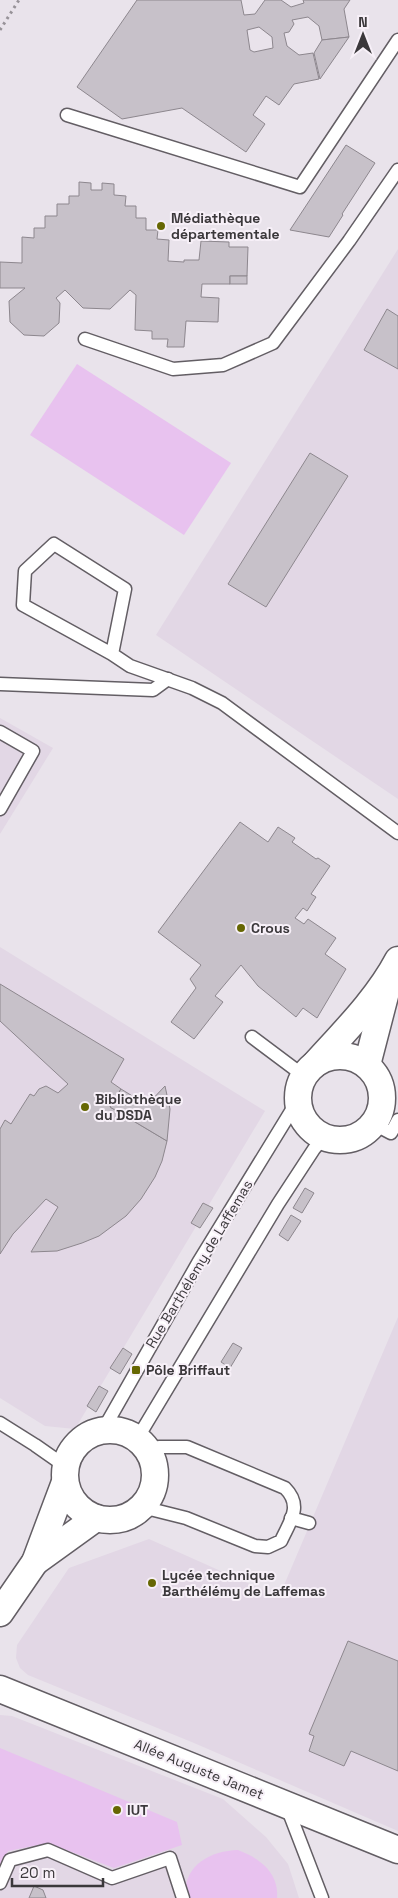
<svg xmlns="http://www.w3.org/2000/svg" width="398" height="1898" viewBox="0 0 398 1898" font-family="'Space Grotesk',sans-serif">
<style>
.built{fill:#e2d7e5}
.green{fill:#e8c2ef}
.building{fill:#c7c1c9;stroke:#8d878e;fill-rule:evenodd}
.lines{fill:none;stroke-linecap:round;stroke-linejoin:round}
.service-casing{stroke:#635e64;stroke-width:15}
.minor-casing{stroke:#635e64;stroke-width:29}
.path{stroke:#979298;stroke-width:3;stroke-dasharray:2.5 4;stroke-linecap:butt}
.service{stroke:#fff;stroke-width:12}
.minor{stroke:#fff;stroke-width:26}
.poi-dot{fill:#666703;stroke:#f7f0f8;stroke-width:2}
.labels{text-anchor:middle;stroke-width:4;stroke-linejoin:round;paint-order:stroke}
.poi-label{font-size:14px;font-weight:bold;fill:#3b383b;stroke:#f7f0f8;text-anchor:start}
.street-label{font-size:14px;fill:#3b383b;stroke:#f7f0f8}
</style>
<rect width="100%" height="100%" fill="#e9e3eb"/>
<g class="built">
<path d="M398,249V799L156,635Z"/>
<path d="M0,718L53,748L0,834Z"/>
<path d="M0,947L265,1111L75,1429L45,1426L0,1398Z"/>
<path d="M398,1317V1831L194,1743L28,1675L20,1668L16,1658L17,1645L69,1568L149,1539L279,1597Z"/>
<path d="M0,1715L12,1716L223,1799L266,1837L288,1864L299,1898H0Z"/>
</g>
<g class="green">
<path d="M77,364L231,463L184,535L30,435Z"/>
<path d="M0,1748L177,1822L182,1845L114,1868L48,1843L8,1851L0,1868Z"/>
<path d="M238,1850C259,1858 279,1872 277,1898H185C183,1865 210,1851 238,1850Z"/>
</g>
<g class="building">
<path d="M137,0H241L244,15L255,14L265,0H281L291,7L304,3L303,0H350L344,9L349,37L322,40L319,26L308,17L292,20L294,24L289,32L284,33L287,46L299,55L313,53L319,79L294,84L279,105L266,96L253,115L265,124L246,152L182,108L122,119L77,87ZM259,27L272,37L273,48L254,52L250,50L247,30Z"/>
<path d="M349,37L320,79L314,53L322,40Z"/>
<path d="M346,145L375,163L342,214L343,215L329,237L290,230Z"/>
<path d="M79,182L91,183V190H102V183L114,184V195L126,196L125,206H136V218H146V230H158L157,239L169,240L168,261L184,262V260H199L201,241L229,242V247H248L247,276H230V284H202L201,297L219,298L218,322L186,321L184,347H167L168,339H152V331L135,330L136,295L130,290L110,309L83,308L65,290L56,298L60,303L59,323L44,336L24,335L10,322L9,301L25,288H0V262L22,263V237L34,238V228H45V216H57V204H69V196H79Z"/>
<rect x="230" y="276" width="17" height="8"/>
<path d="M387,309L398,316V369L364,350Z"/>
<path d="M310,453L348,476L266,607L228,584Z"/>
<path d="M240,822L268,842L278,827L295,838L292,842L316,859L318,858L330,866L311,894L316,897L307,911L303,908L295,918L304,924L308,919L336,938L325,954L346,969L317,1018L303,1008L296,1017L258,986L241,965L215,996L223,1002L194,1039L171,1022L196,988L190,979L201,965L158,932Z"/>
<path d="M0,984L124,1059L111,1082L121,1089L110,1107L167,1141L162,1161L155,1177L141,1199L126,1216L99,1236L82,1243L57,1251L31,1252L58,1207L46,1199L13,1234L0,1254V1129L5,1120L11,1124L30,1094L34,1096L39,1089L46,1086L58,1093L68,1084L0,1021Z"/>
<path d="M165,1086L170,1109L167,1141L110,1107L121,1089L147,1105Z"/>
<path d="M305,1188L314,1193L302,1213L293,1208Z"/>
<path d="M203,1203L213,1208L200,1228L191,1223Z"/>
<path d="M291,1215L301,1221L288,1241L279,1235Z"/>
<path d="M233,1343L242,1348L230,1368L221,1362Z"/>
<path d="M123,1348L132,1354L120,1374L110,1368Z"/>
<path d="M99,1386L108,1391L96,1412L87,1406Z"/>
<path d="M348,1641L398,1661V1771L351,1751L344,1766L309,1751L314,1736L309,1734Z"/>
<path d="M34,1886L43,1890L46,1898H29Z"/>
</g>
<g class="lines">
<g class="service-casing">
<g id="service">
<path d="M67,115L300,187L398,40"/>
<path d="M85,339L173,369L223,365L273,343L349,241L398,170"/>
<path d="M112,654L23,605L25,571L54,544L125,589L112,654L130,666L192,688L222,703L398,833"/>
<path d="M0,684L153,690L168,679"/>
<path d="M0,732L33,751L0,809"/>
<path d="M252,1037L304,1076"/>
<path d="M374,1124L391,1133L398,1120"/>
<path d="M0,1423L35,1445L65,1466"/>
<path d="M103,1430L198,1263L298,1100"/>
<path d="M137,1439L278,1204L314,1149L324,1137"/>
<path d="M142,1507L186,1518L255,1546L268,1547L281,1541C290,1521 303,1506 285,1488L187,1447H160L148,1449"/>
<path d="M291,1518L309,1523"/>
<path d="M287,1807L322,1898"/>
<path d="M0,1883L10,1860L48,1850L112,1878L170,1858L183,1898"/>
</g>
</g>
<g class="minor-casing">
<g id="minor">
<circle cx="340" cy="1098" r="42"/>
<path d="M316,1063C345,1031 378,998 398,960"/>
<path d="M367,1065L388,984"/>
<circle cx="110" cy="1475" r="45"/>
<path d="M35,1562L96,1518"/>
<path d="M0,1613L35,1562L65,1482"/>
<path d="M0,1689L398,1850"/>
</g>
</g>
<path class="path" d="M0,30L19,0"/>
<use href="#service" class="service"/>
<use href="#minor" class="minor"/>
</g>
<g class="poi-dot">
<circle cx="161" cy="226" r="5"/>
<circle cx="241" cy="928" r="5"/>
<circle cx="85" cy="1107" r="5"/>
<rect x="131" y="1365" width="10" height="10" rx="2.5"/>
<circle cx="152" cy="1583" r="5"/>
<circle cx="117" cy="1810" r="5"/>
</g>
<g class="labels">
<g class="poi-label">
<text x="171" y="223">Médiathèque<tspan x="171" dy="16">départementale</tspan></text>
<text x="251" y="933">Crous</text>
<text x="95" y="1104">Bibliothèque<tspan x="95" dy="16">du DSDA</tspan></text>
<text x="146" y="1375">Pôle Briffaut</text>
<text x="162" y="1580">Lycée technique<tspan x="162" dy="16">Barthélémy de Laffemas</tspan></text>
<text x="127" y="1815">IUT</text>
</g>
<g class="street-label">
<text transform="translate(199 1264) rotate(-59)" y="5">Rue Barthélemy de Laffemas</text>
<text transform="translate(199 1769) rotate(22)" y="5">Allée Auguste Jamet</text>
</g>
</g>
<g transform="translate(363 35)" stroke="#f7f0f8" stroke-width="4" paint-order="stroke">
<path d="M0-4L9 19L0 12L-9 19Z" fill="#3b383b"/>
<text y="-8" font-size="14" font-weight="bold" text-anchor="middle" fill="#3b383b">N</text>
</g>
<path d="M12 1878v8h91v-8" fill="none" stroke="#3b383b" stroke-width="2.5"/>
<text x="20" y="1878" font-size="15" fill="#3b383b" stroke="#f7f0f8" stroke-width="4" paint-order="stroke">20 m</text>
</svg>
